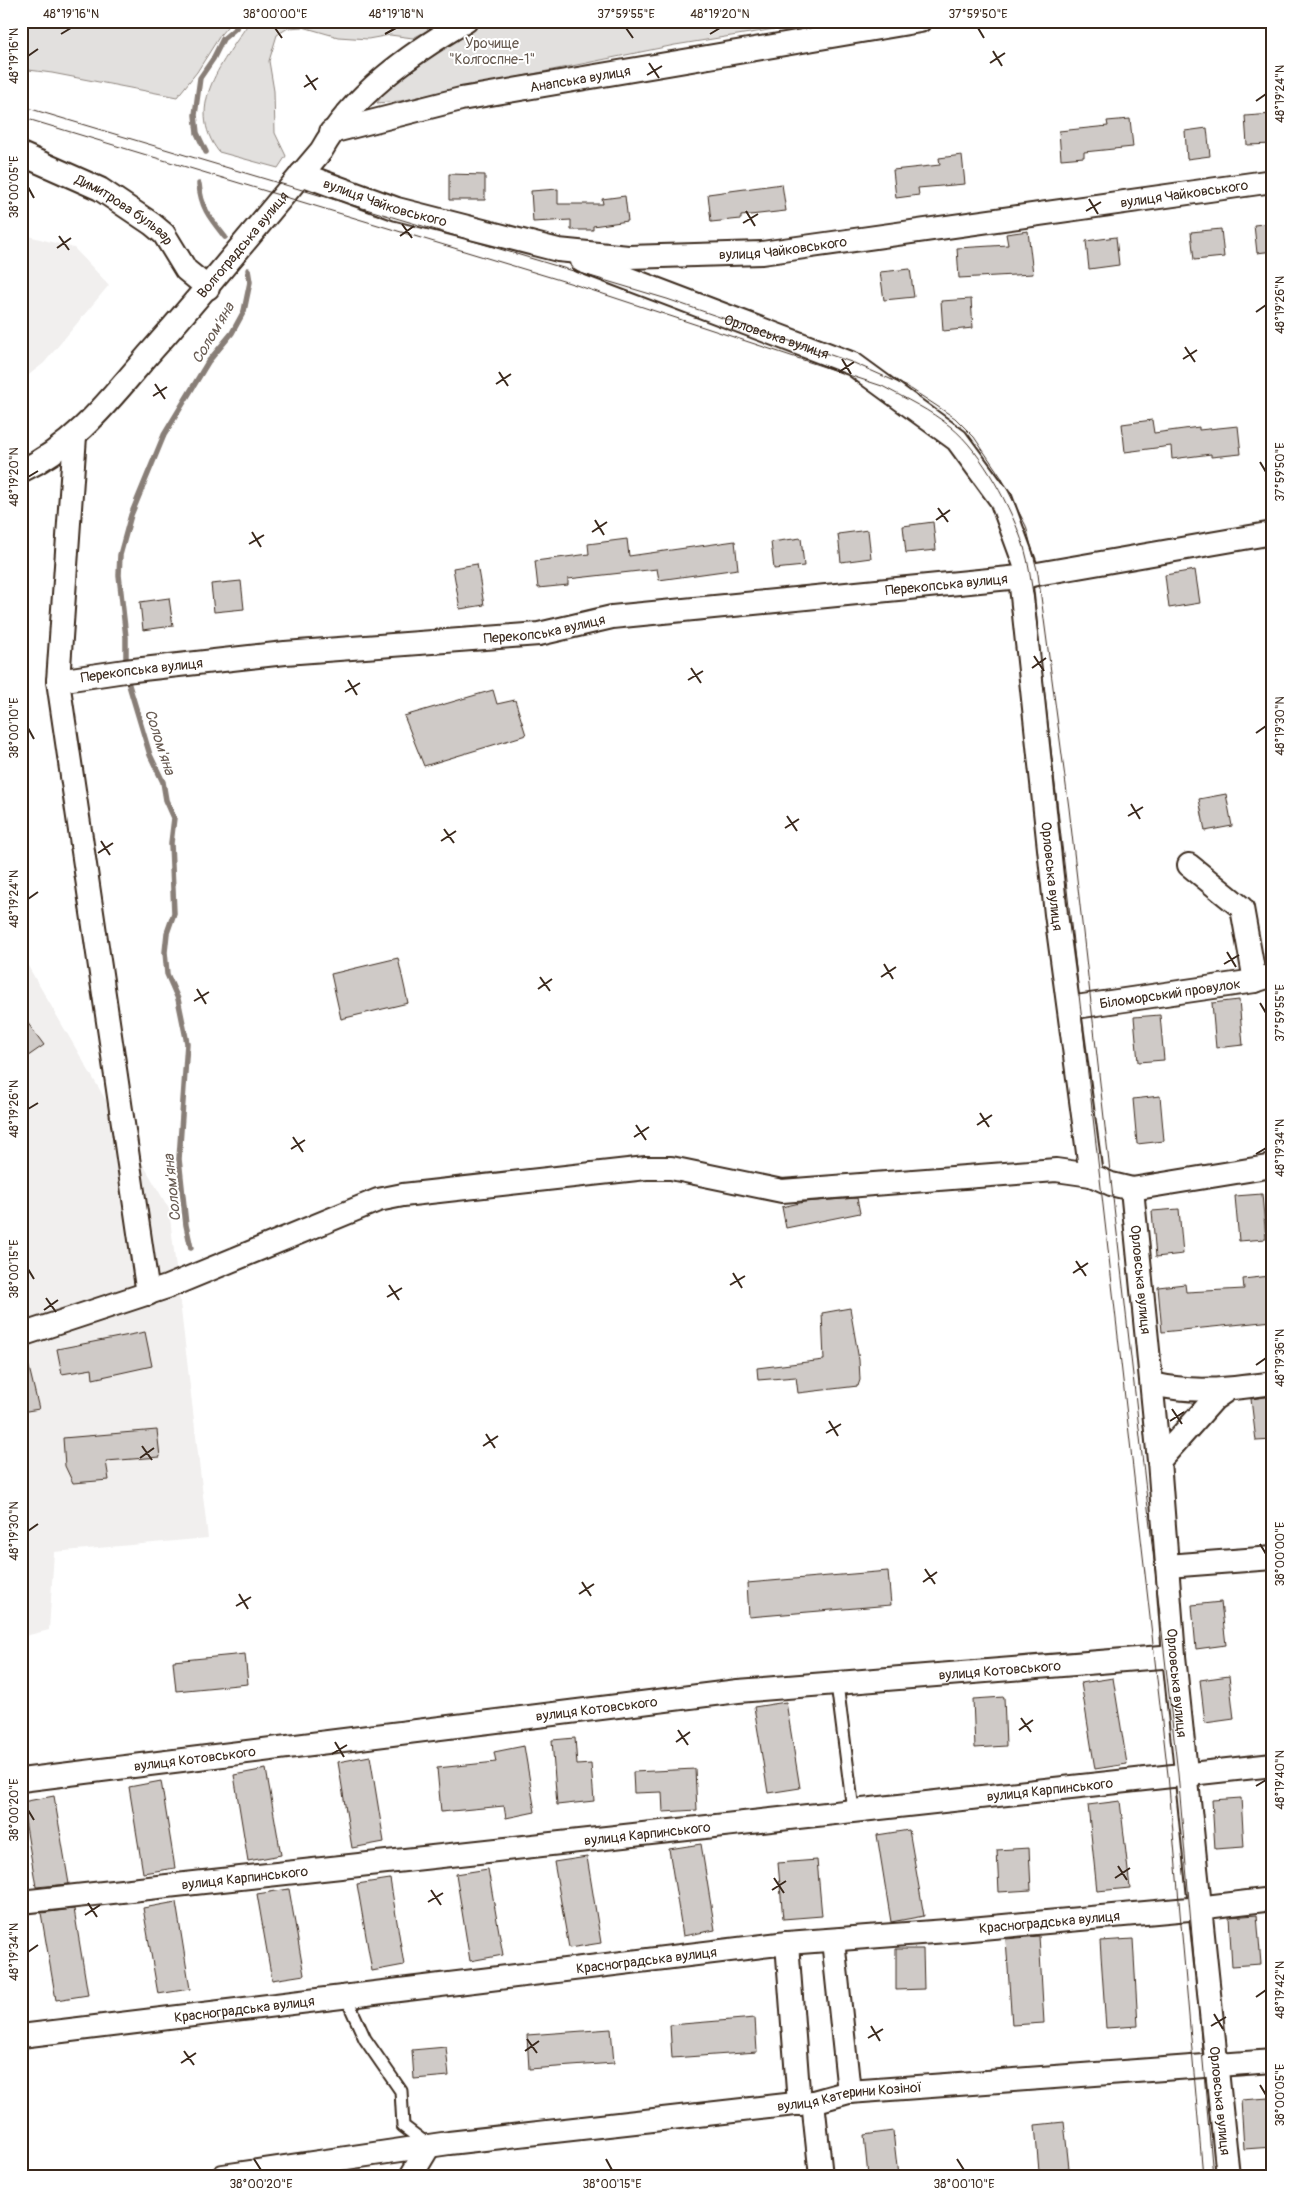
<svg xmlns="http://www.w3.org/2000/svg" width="1294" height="2197" viewBox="0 0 1294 2197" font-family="Pangolin,sans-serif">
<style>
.built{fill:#f1efee}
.green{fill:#e2e0de;stroke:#8e857e}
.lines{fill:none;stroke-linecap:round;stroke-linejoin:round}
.stream{stroke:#887e77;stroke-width:5.5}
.building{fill:#cfcac7;stroke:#3b2a1e}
.service-casing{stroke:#3b2a1e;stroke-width:15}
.minor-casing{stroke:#3b2a1e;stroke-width:26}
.service{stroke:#fff;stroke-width:11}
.minor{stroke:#fff;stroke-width:22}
.tram{stroke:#3b2a1e;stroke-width:1}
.ticks{fill:none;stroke:#3b2a1e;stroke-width:2}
.labels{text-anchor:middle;stroke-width:4;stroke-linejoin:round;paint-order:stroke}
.park-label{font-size:14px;fill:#65584e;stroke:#fff}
.street-label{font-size:14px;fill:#3b2a1e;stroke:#fff}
.water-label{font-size:15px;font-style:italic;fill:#685b52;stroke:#fff}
.neatline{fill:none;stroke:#3b2a1e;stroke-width:2}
.ticks-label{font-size:12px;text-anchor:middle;fill:#3b2a1e}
</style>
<rect width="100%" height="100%" fill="#fff"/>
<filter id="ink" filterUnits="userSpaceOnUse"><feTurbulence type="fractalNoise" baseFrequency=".02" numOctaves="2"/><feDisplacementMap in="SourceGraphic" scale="10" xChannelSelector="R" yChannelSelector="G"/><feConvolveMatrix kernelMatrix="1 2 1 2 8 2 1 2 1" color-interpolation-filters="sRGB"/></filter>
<g filter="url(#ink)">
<g class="built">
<path d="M21,234L74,248L109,285L44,363L21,381Z"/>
<path d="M21,954L169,1209L208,1538L54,1552L49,1630L21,1637Z"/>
</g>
<g class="green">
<path d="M21,21H232L221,34L197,72L177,97L52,73L21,69Z"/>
<path d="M250,21H446L413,38L390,35L368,39L338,37L303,27L288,28L277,35L269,61L274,91L275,133L286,156L278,168L219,152C183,106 225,60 250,21Z"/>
<path d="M482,21H825L675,45L400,101L377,103L394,78L430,52Z"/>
</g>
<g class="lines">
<g class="stream">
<path d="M206,152L197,133L195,115L200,78L213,59L223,39L236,28L238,21"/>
<path d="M199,184C201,208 210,218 225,237"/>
<path d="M126,666V637L119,575L120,555L131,515L164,435L208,362L232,333L244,311L250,282L248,270"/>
<path d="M126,675L150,755L163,782L166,800L174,818L171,843L174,913L167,933L165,952L167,974L178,999L187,1043L179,1159L186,1225L191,1248"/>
</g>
</g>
<g class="building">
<path d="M1273,114V144L1247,145L1245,116Z"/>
<path d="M1130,119L1133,147L1084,152V157L1061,159L1059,131L1108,126L1107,121Z"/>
<path d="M1207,128L1210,156L1187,159L1185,131Z"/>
<path d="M962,155L965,184L918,188L919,195L896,198L893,170L940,165L939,158Z"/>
<path d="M449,174L485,175V200H449Z"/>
<path d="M782,184L786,211L741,216V219L711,222L708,194Z"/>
<path d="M558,189V204H603L602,199L625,196L628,221L593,226V230H571V220L533,222L531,191Z"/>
<path d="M1273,223V251L1257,253L1254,225Z"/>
<path d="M1221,229L1224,257L1194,260L1191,232Z"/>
<path d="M1028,231L1033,274L959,278L957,248L1008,245L1006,234Z"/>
<path d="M1116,237L1119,265L1089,269L1086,241Z"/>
<path d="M910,269L914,297L884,300L880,272Z"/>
<path d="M971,299L973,328L943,331L941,301Z"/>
<path d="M1152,420L1154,433L1199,427V430L1238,426L1241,454L1211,457V454L1172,459L1171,446L1125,452L1122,424Z"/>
<path d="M933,522L936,550L906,553L903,526Z"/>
<path d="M868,530L871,558L841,562L838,534Z"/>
<path d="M801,538L804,566L774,569L771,542Z"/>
<path d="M627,539L629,556L735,541L738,569L659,580L657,569L568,579V585L538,588L535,561L589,554L588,544Z"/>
<path d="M477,564L484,605L460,609L453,568Z"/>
<path d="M1195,570L1200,603L1169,608L1165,575Z"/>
<path d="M241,581L244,609L214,612L211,584Z"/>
<path d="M169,598L173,626L143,630L140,602Z"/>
<path d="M493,690L497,704L515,700L526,735L424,766L404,716Z"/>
<path d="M1226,794L1232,826L1205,831L1199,799Z"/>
<path d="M398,958L408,1003L341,1019L331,974Z"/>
<path d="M1239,1000L1243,1045L1216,1048L1212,1003Z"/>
<path d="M21,1014L44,1045L21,1061Z"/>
<path d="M1160,1015L1164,1060L1138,1062L1134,1017Z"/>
<path d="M1160,1096L1164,1141L1137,1144L1133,1099Z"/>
<path d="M1262,1194L1266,1239L1239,1241L1235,1196Z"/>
<path d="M857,1198L860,1213L786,1228L782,1207L804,1202Z"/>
<path d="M1179,1209L1183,1254L1156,1257L1152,1211Z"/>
<path d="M1270,1276L1273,1321L1162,1332L1158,1287L1185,1284L1186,1292L1244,1289L1243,1279Z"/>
<path d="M850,1308L859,1360L860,1380L858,1386L798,1393L796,1377L758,1380L757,1368L824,1360L822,1313Z"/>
<path d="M145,1332L152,1366L93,1379L92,1369L62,1374L57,1349Z"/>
<path d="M21,1359H27L39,1409L21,1412Z"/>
<path d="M1273,1396V1440L1256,1441L1251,1399Z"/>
<path d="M157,1430L160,1457L106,1461L109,1480L73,1483L65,1466L63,1438Z"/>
<path d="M888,1571L891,1605L749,1617L747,1583Z"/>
<path d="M1221,1602L1226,1645L1196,1649L1192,1605Z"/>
<path d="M245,1654L248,1684L176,1691L173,1661Z"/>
<path d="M1229,1676L1234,1719L1205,1723L1200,1680Z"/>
<path d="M1113,1678L1127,1764L1095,1769L1081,1683Z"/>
<path d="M1004,1697L1006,1746L975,1748L973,1699Z"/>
<path d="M786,1702L800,1788L768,1793L754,1707Z"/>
<path d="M575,1738L577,1765L591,1764L594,1801L557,1805L552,1740Z"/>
<path d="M524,1746L535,1812L506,1818L504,1806L441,1812L437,1768L496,1762L494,1752Z"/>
<path d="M370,1756L384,1842L352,1848L338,1762Z"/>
<path d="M266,1769L281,1855L248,1861L234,1775Z"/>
<path d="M695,1769L697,1810L663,1812L662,1792L634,1793L633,1772Z"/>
<path d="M161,1781L175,1868L143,1873L129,1787Z"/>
<path d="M54,1796L69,1884L36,1887L22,1802Z"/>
<path d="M1241,1798L1244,1847L1215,1849L1212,1800Z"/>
<path d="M1120,1801L1130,1888L1097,1891L1088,1805Z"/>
<path d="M909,1830L924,1916L891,1922L877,1835Z"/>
<path d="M701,1844L715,1930L683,1936L669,1849Z"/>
<path d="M1029,1848L1031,1890L999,1892L997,1850Z"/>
<path d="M587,1857L601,1943L569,1948L554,1862Z"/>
<path d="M817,1860L822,1916L783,1919L778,1863Z"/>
<path d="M488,1869L503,1955L470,1961L456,1874Z"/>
<path d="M390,1879L404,1965L372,1971L357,1884Z"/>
<path d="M289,1889L304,1975L272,1980L257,1894Z"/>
<path d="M176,1902L190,1989L158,1994L143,1908Z"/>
<path d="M74,1909L88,1995L56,2000L41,1913Z"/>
<path d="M1257,1915L1261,1964L1232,1966L1229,1917Z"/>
<path d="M1039,1936L1044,2023L1012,2025L1006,1939Z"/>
<path d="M1133,1939L1138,2026L1106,2028L1100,1941Z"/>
<path d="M896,1949H923L924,1989L896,1990Z"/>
<path d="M755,2018L757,2052L672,2058L670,2025Z"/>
<path d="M611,2029L614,2063L529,2069L527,2035Z"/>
<path d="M446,2047L449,2076L414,2079L412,2050Z"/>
<path d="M1269,2098L1273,2147L1244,2149L1241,2100Z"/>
<path d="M1064,2122L1069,2168L1039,2171L1035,2125Z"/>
<path d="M893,2131L898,2176H868L864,2135Z"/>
</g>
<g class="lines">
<g class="service-casing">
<g id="service">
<path d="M837,1684L853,1810"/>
<path d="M346,1997L365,2039L401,2091L403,2126L428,2145"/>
</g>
</g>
<g class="minor-casing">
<g id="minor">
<path id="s1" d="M331,132L461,99L920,21"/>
<path id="s2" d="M21,154L100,189L152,224L164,234L186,270L208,288"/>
<path id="s3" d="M301,174L397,209L558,250L628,257L762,253L1273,181"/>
<path d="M582,261L853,364L957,440L1001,500L1029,576"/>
<path id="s4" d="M75,436L58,681L125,671L285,653L539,634L612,617L1020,577L1273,533"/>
<path id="s5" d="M21,471C75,446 111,398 149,354C208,288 263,219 321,151C353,94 410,54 466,21"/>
<path id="s6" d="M1020,577L1056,914L1091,1175"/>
<path d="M58,681L148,1294"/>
<path d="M1189,865L1242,908L1255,981"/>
<path id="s7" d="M1069,1008L1255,981L1273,975"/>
<path id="s8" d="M1132,1189L1159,1461L1174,1656L1228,2176"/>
<path d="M21,1335L167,1287L378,1200L403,1195L646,1168H671L782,1191L1056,1170L1091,1175L1111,1184L1132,1189L1273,1166"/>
<path d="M1152,1384C1196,1394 1229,1389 1273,1383"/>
<path d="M1159,1461L1214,1399L1227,1390"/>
<path d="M1167,1566L1273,1558"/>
<path id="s9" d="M21,1780L738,1691L1174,1656"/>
<path id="s10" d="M21,1902L1273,1765"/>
<path d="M833,1940L849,2092"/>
<path d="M787,1943L799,2104"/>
<path id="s11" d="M21,2036L787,1943L960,1930L1189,1909L1273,1899"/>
<path d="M813,2102L821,2176"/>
<path id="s12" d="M223,2176L449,2143L813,2102L849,2092L1273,2061"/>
<path d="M411,2176L429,2146"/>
</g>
</g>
<use href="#service" class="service"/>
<use href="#minor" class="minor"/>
<g class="tram">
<path id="s13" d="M21,106L667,299L854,363L908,387L955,418L974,437L1001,477L1026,526L1038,574L1069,808L1178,1774L1213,2176"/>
<path d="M21,117L573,284L882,386C906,399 930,410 951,427C982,452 1012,509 1024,547C1029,564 1031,582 1034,600L1168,1775L1203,2176"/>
</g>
</g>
</g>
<path class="ticks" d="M275,28L282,38M626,28L633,38M978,28L984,38M61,34L71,28M385,34L396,28M710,34L720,28M993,51L1002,66M28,56L38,49M649,63L659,78M990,63L1005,53M306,75L316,90M647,75L662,66M304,87L318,78M1256,101L1266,94M28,187L34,198M1089,199L1098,214M746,211L755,226M1086,211L1101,202M743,223L758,214M402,224L412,238M59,236L69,250M400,236L414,226M57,248L71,238M1256,312L1266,305M1185,347L1195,362M842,359L851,374M1183,359L1197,350M499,372L508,386M839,372L854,362M155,384L165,399M496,384L511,374M153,396L167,387M1260,462L1266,472M28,477L38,471M938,508L948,522M595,520L604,535M936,520L950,510M252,532L261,547M592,532L607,522M249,544L264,535M1034,656L1044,671M691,668L701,683M1032,668L1046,658M348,680L357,695M688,680L703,671M345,692L360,683M28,728L34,739M1256,733L1266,726M1131,804L1140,819M787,816L797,831M1128,816L1143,807M785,828L799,819M444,829L454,843M101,841L110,855M441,841L456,831M98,853L113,843M28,899L38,892M1227,952L1236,967M884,964L893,979M1224,964L1239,955M540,977L550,991M881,977L896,967M197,989L206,1004M538,989L552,979M194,1001L209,992M1260,1003L1266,1013M28,1109L38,1103M980,1113L989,1127M636,1125L646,1140M977,1125L992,1115M293,1137L303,1152M634,1137L649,1127M291,1149L305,1140M1256,1154L1266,1148M1076,1261L1086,1276M28,1269L34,1279M733,1273L742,1288M1073,1273L1088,1263M389,1285L399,1300M730,1285L745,1276M387,1297L402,1288M46,1298L56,1312M44,1310L58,1300M1256,1365L1266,1358M1172,1409L1182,1424M829,1421L838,1436M1170,1421L1184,1412M826,1433L841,1424M486,1434L495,1448M142,1446L152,1460M483,1446L498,1436M140,1458L154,1448M28,1531L38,1524M1260,1544L1266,1554M925,1569L935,1584M582,1582L591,1596M923,1582L937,1572M239,1594L248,1609M579,1594L594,1584M236,1606L251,1597M1021,1718L1031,1732M678,1730L688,1745M1019,1730L1033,1720M335,1742L344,1757M676,1742L690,1732M332,1754L347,1745M1256,1786L1266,1780M28,1810L34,1820M1118,1866L1127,1880M774,1878L784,1893M1115,1878L1130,1868M431,1890L441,1905M772,1890L786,1881M428,1902L443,1893M88,1903L97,1917M85,1915L100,1905M28,1952L38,1945M1256,1997L1266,1990M1214,2014L1223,2029M871,2026L880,2041M1211,2026L1226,2017M868,2038L883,2029M527,2039L537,2053M184,2051L194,2065M525,2051L539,2041M181,2063L196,2053M1260,2085L1266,2095M254,2159L261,2170M606,2159L612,2170M957,2159L964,2170"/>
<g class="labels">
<g class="park-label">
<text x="492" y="48">Урочище<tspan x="492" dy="16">"Колгоспне-1"</tspan></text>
</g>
<g class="street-label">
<text dy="5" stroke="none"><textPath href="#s1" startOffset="255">Анапська вулиця</textPath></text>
<text dy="5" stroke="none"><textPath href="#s3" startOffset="899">вулиця Чайковського</textPath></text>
<text dy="5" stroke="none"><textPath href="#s3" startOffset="89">вулиця Чайковського</textPath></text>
<text dy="5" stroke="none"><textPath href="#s2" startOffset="118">Димитрова бульвар</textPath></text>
<text dy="5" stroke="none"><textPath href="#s5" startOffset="319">Волгоградська вулиця</textPath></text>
<text dy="5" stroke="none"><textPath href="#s3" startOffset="494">вулиця Чайковського</textPath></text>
<text dy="5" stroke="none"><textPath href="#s13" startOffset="790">Орловська вулиця</textPath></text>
<text dy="5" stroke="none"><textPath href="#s4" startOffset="1140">Перекопська вулиця</textPath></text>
<text dy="5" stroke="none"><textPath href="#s4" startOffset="735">Перекопська вулиця</textPath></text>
<text dy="5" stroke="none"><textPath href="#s4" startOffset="330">Перекопська вулиця</textPath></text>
<text dy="5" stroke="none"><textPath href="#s6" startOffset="301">Орловська вулиця</textPath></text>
<text dy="5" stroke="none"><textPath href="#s7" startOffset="102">Біломорський провулок</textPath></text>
<text dy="5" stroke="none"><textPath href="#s8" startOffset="91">Орловська вулиця</textPath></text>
<text dy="5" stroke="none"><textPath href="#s9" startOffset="985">вулиця Котовського</textPath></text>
<text dy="5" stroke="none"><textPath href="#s8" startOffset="496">Орловська вулиця</textPath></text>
<text dy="5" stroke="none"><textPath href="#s9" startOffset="580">вулиця Котовського</textPath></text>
<text dy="5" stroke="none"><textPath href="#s9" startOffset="175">вулиця Котовського</textPath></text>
<text dy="5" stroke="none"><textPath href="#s10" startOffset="1035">вулиця Карпинського</textPath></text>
<text dy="5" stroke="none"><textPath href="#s10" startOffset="630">вулиця Карпинського</textPath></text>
<text dy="5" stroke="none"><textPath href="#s10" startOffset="225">вулиця Карпинського</textPath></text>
<text dy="5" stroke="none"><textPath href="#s11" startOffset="1035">Красноградська вулиця</textPath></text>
<text dy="5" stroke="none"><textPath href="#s11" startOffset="630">Красноградська вулиця</textPath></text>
<text dy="5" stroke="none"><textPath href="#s11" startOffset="225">Красноградська вулиця</textPath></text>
<text dy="5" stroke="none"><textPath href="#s12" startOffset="632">вулиця Катерини Козіної</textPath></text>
<text dy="5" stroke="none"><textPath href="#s8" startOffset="916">Орловська вулиця</textPath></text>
</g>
<g class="water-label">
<text transform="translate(213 333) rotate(-59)" y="5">Солом'яна</text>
<text transform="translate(160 742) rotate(72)" y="5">Солом'яна</text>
<text transform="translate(172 1188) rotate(-96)" y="5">Солом'яна</text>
</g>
</g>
<rect width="1294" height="2197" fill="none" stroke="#fff" stroke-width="55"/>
<rect x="28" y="28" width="1238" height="2142" class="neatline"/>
<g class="ticks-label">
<text x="71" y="18">48°19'16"N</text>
<text x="275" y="18">38°00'00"E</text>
<text x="396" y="18">48°19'18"N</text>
<text x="626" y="18">37°59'55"E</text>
<text x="720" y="18">48°19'20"N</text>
<text x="978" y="18">37°59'50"E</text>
<text transform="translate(14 56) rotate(-90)" y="4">48°19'16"N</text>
<text transform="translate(1280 94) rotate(-90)" y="4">48°19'24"N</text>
<text transform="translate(14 187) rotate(-90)" y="4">38°00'05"E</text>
<text transform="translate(1280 305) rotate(-90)" y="4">48°19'26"N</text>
<text transform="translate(1280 472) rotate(-90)" y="4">37°59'50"E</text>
<text transform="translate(14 477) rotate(-90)" y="4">48°19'20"N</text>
<text transform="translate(1280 726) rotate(-90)" y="4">48°19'30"N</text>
<text transform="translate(14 728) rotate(-90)" y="4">38°00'10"E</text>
<text transform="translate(14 899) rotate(-90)" y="4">48°19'24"N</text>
<text transform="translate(1280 1013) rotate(-90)" y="4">37°59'55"E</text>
<text transform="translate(14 1109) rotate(-90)" y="4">48°19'26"N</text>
<text transform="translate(1280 1148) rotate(-90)" y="4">48°19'34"N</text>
<text transform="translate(14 1269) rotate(-90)" y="4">38°00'15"E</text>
<text transform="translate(1280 1358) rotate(-90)" y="4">48°19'36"N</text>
<text transform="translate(14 1531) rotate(-90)" y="4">48°19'30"N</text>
<text transform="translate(1280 1554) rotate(-90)" y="4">38°00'00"E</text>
<text transform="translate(1280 1780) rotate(-90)" y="4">48°19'40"N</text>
<text transform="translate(14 1810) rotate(-90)" y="4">38°00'20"E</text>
<text transform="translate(14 1952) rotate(-90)" y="4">48°19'34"N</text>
<text transform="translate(1280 1990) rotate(-90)" y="4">48°19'42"N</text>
<text transform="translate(1280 2095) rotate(-90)" y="4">38°00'05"E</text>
<text x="261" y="2188">38°00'20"E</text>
<text x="612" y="2188">38°00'15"E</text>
<text x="964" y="2188">38°00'10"E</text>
</g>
</svg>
